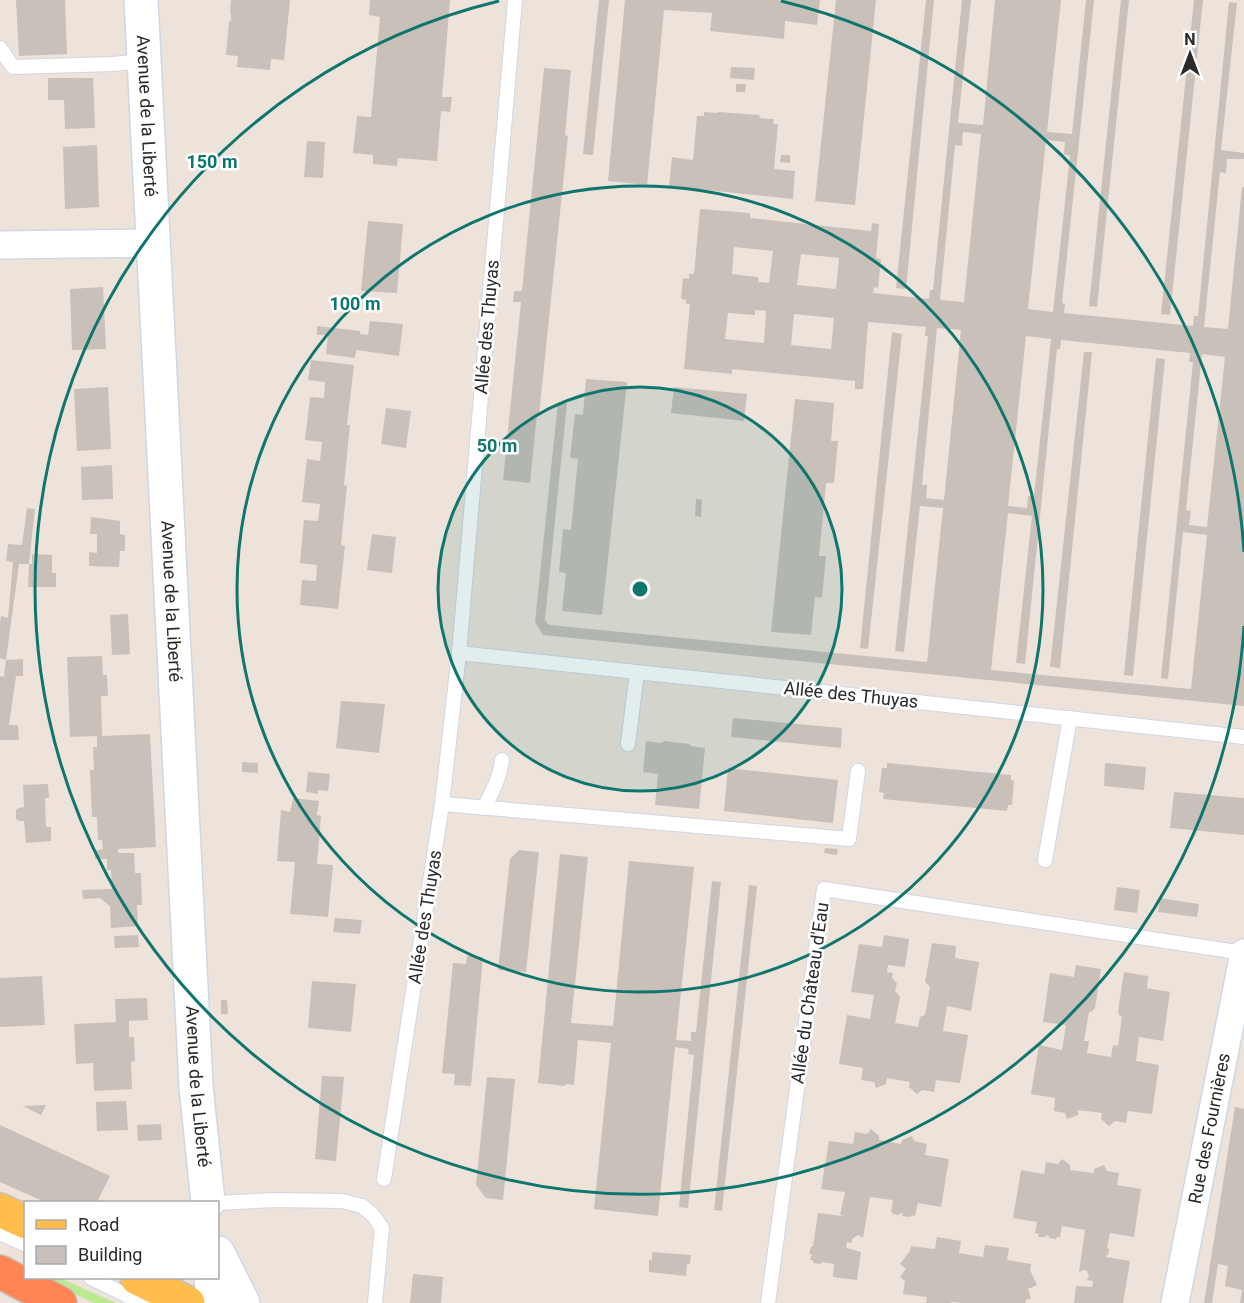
<svg xmlns="http://www.w3.org/2000/svg" width="1244" height="1303" viewBox="0 0 1244 1303" font-family="Roboto,sans-serif">
<style>
.green{fill:#bcea91}
.building{fill:#c9c0ba;fill-rule:evenodd}
.lines{fill:none;stroke-linecap:round;stroke-linejoin:round}
.service-casing{stroke:#cfd6e5;stroke-width:16}
.minor-casing{stroke:#cfd6e5;stroke-width:30}
.secondary-casing{stroke:#cfd6e5;stroke-width:36}
.primary-casing{stroke:#c3c3c3;stroke-width:36}
.motorway-casing{stroke:#c3c3c3;stroke-width:36}
.service{stroke:#fff;stroke-width:14}
.minor{stroke:#fff;stroke-width:27}
.secondary{stroke:#fff;stroke-width:33}
.primary{stroke:#ffbd4e;stroke-width:33}
.motorway{stroke:#ff8654;stroke-width:33}
.ring{fill:none;stroke:#0f766e;stroke-width:3}
.labels{text-anchor:middle;stroke-width:5;stroke-linejoin:round;paint-order:stroke}
.street-label{font-size:18px;fill:#2a2a2a;stroke:#fff}
.centre{fill:#0f766e;stroke:#fff;stroke-width:3}
.ring-label{font-size:18px;text-anchor:middle;font-weight:bold;fill:#0f766e;stroke:#fff;stroke-width:5;stroke-linejoin:round;paint-order:stroke}
</style>
<rect width="100%" height="100%" fill="#eee3da"/>
<path class="green" d="M40,1278H60L116,1303H94Z"/>
<g class="building">
<path d="M16,0H65L67,54L19,56Z"/>
<path d="M231,0H290L284,60L271,59L270,70L237,67L238,56L226,55L229,21H231V13H230Z"/>
<path d="M370,0H450L442,97H452L450,112L441,111L437,161L398,158L397,166L373,164V155L353,153L357,116L371,117L380,17L369,15Z"/>
<path d="M599,0H609L593,155L583,154Z"/>
<path d="M625,0H820L817,25L785,21L784,39L710,31L712,13L664,10L647,185L608,181Z"/>
<path d="M836,0H876L855,205L815,201Z"/>
<path d="M926,0H934L906,289L896,288Z"/>
<path d="M962,0H971L958,123L983,125L995,0H1061L1047,132L1072,134L1086,0H1094L1062,303L1065,304L1064,313L1193,326L1194,316H1198L1229,2L1237,3L1221,150L1244,153V159H1227L1226,173L1220,172L1204,327L1228,329L1242,187H1244V706L543,635L535,622L558,402L567,403L545,619L547,623L550,625L927,662L943,508L920,506L904,652L895,651L928,336H925L926,327L868,322L863,389H855V381L732,369V374L684,369L690,304H686V300L681,299L683,278L689,279V274H694L700,209L750,213V218L871,231L872,223L879,224L876,258L881,259L878,288L874,287L873,293L929,299L930,290H933ZM963,132L981,134L964,302L940,300L955,145L962,146ZM1046,140L1065,142L1064,154L1070,156L1053,312L1028,309ZM734,247L773,251L769,283L758,282V277L732,274ZM801,254L839,258L836,289L797,285ZM755,310L766,311L764,343L725,339L728,313L755,315ZM794,314L834,318L831,349L791,345ZM937,328L961,330L944,500L926,498L927,485H922ZM1026,336L1051,339L1034,496H1028L1027,508L1008,506ZM1061,340L1190,353L1189,362H1193L1161,678L1168,679L1183,532L1207,535L1191,689L991,670L1008,513L1032,516L1016,663L1025,664L1057,349H1060ZM1202,354L1225,357L1207,527L1189,525L1191,511L1186,510Z"/>
<path d="M1121,0H1129L1097,307L1089,306Z"/>
<path d="M1194,0H1203L1170,315L1161,314Z"/>
<path d="M731,67L755,68L754,80L730,78Z"/>
<path d="M544,68L571,70L565,135L568,136L539,415L537,414L530,483L503,480L521,302H513L514,291H522Z"/>
<path d="M48,78H93L95,128L65,129L64,100H48Z"/>
<path d="M736,84H746L745,92H736Z"/>
<path d="M704,112L718,113V112L759,115L760,118L774,119L773,124H778L774,169L795,171L793,199L669,186L672,157L693,160L697,116H704Z"/>
<path d="M307,141L325,142L323,178L304,177Z"/>
<path d="M97,145L99,207L65,209L63,147Z"/>
<path d="M781,155H790V163L780,162Z"/>
<path d="M368,221L403,224L397,293L361,291Z"/>
<path d="M103,287L106,349L72,350L70,289Z"/>
<path d="M370,321L403,324L399,356L356,350L355,358L326,354L328,335H317V326L360,331V334L368,335Z"/>
<path d="M892,332L902,334L868,649L860,648Z"/>
<path d="M1084,352H1092L1060,668L1050,667Z"/>
<path d="M1156,358L1165,359L1133,676L1124,675Z"/>
<path d="M311,360L354,365L347,425H350L344,485L347,486L341,545L345,546L338,609L300,605L302,580L316,581L317,565L300,563L304,520L318,521L320,504L302,502L307,459L320,461L322,442L305,440L310,397L324,398L325,382L308,380Z"/>
<path d="M586,379L627,382L602,615L562,611L566,573L559,572L563,529L571,530L578,459L570,458L575,414L583,415Z"/>
<path d="M108,387L111,449L77,451L74,389Z"/>
<path d="M674,387L747,394L744,421L671,413Z"/>
<path d="M795,399L834,403L831,441H838L834,483H826L819,556H826L822,598L815,597L811,635L771,632Z"/>
<path d="M386,408L411,411L406,448L381,444Z"/>
<path d="M112,465L113,499L82,500L81,467Z"/>
<path d="M696,499L702,500L701,517L695,516Z"/>
<path d="M27,508L35,509L29,564H32V554L52,555V573H56V587H28L29,564H19L6,660L0,658V622L1,616L8,618L13,562L6,561L8,544L22,545Z"/>
<path d="M91,517L120,521V534L125,535V551H120L119,567L89,566V552L97,553V534H90Z"/>
<path d="M372,534L396,537L392,573L367,570Z"/>
<path d="M128,614L130,654L112,655L110,615Z"/>
<path d="M102,656L103,675H107L108,696H101L102,736L150,734L156,847L118,849V853H134L135,873H141L142,905H137L138,926L111,928L110,906L100,898L83,899L82,890L112,889L111,870H107V859H95L94,851L103,849L102,840H98L97,817H92L90,770H94L93,747H97V736L70,737L67,657Z"/>
<path d="M23,659V676H16L9,725H18L19,740H0V676L4,677L6,660Z"/>
<path d="M341,701L385,704L379,753L336,748Z"/>
<path d="M733,718L842,728L841,748L731,737Z"/>
<path d="M646,741L661,743L664,741L690,744V746L705,748L699,809L655,805L658,774L643,772Z"/>
<path d="M242,762L258,763V773L242,772Z"/>
<path d="M887,763L1011,775V780L1014,781L1012,805H1008L1007,811L883,799L884,793L879,792L882,768H887Z"/>
<path d="M1105,763L1146,767L1144,790L1104,786Z"/>
<path d="M728,768L838,780L833,823L724,811Z"/>
<path d="M308,772L330,774L328,791L318,790V794L306,792Z"/>
<path d="M48,784L49,798H45L46,827H51V841L26,843L24,821H19L16,819V810L19,808L24,807L23,785Z"/>
<path d="M1174,792L1244,798V835L1170,828Z"/>
<path d="M293,798L319,801L317,815L321,816L317,864L333,865L328,917L290,914L295,862L277,861L281,810L290,812Z"/>
<path d="M825,848L838,849L837,855L824,853Z"/>
<path d="M519,850L539,852L526,972L498,970L510,859Z"/>
<path d="M560,854L588,857L571,1023L613,1026L629,861L694,867L676,1040L691,1041V1032H696L712,881L721,882L688,1208L679,1207L694,1055L688,1054L689,1049L675,1047L658,1216L594,1209L611,1043L578,1040L574,1085L565,1084V1086L538,1083Z"/>
<path d="M749,885L757,886L722,1211L714,1210Z"/>
<path d="M1117,887L1140,890L1137,913L1114,910Z"/>
<path d="M1160,898L1199,904L1197,917L1158,912Z"/>
<path d="M335,918L362,920L360,934L333,932Z"/>
<path d="M138,935L139,947L115,948L114,936Z"/>
<path d="M884,935L909,939L905,967L888,965L887,972L893,973L892,978L897,983L895,991L900,997L895,1023L918,1027L920,1017L925,1015L930,987L925,982L932,943L956,946L955,958L979,962L971,1011L947,1006L943,1031L968,1035L960,1083L936,1080L934,1092L922,1090L917,1094L909,1087L910,1082L887,1078L886,1084L876,1088L874,1082L861,1080L863,1068L839,1064L847,1015L870,1019L874,995L851,992L859,944L882,947Z"/>
<path d="M467,956L483,957L471,1086L454,1085L455,1074L442,1073L453,963L466,964Z"/>
<path d="M1076,965L1101,969L1095,1008L1092,1011L1089,1012L1084,1041H1089L1087,1053L1111,1057L1113,1045L1118,1046L1122,1017L1119,1015L1118,1011L1124,972L1148,976L1147,988L1170,992L1163,1041L1139,1037L1136,1061L1159,1065L1152,1114L1128,1111L1126,1123L1115,1121L1109,1126L1101,1119L1102,1113L1078,1110V1115L1067,1119L1065,1113L1054,1111L1055,1098L1031,1094L1039,1045L1062,1050L1066,1025L1043,1022L1050,973L1074,977Z"/>
<path d="M42,976L45,1025L0,1027V978Z"/>
<path d="M312,981L356,984L351,1032L308,1028Z"/>
<path d="M147,998L148,1020L129,1021V1037H134L135,1061L131,1062L132,1089L94,1091L93,1063L76,1064L74,1024L116,1022L115,999Z"/>
<path d="M221,1000H227L228,1014H221Z"/>
<path d="M322,1076L344,1077L336,1161L315,1159Z"/>
<path d="M487,1077L515,1079L503,1200L486,1198L476,1185Z"/>
<path d="M126,1101L128,1130L97,1131L96,1102Z"/>
<path d="M46,1105L41,1115L23,1106Z"/>
<path d="M1235,1107L1244,1109V1303H1240L1242,1290L1225,1286L1228,1266L1218,1264L1212,1303H1204Z"/>
<path d="M161,1124L162,1140L138,1141L137,1125Z"/>
<path d="M0,1125L110,1176L97,1202H45L0,1182Z"/>
<path d="M871,1129L879,1136V1140L901,1144L902,1140L912,1136L914,1141L927,1144L925,1155L949,1159L941,1207L918,1203L915,1216L911,1215V1217L902,1216L903,1213H900L899,1215L892,1214L893,1212H891L893,1200L870,1197L863,1238L858,1235L852,1239V1243L847,1242L846,1248L861,1252L857,1280L833,1277L834,1264L822,1262L821,1264L813,1263L814,1261L810,1260L812,1254H809L811,1247L813,1246L818,1213L842,1216V1215H840L845,1192L821,1189L829,1141L853,1144L855,1132L867,1134Z"/>
<path d="M1062,1159L1070,1165V1170L1094,1173V1169L1104,1165L1107,1171L1119,1173L1117,1185L1141,1189L1134,1237L1110,1233L1107,1248L1109,1249L1108,1255H1106V1257L1130,1261L1123,1303H1074L1076,1286L1092,1287L1093,1281L1086,1280L1089,1277L1087,1271L1084,1270L1079,1272L1085,1230L1062,1226L1060,1237H1057L1056,1239L1049,1238V1236L1046,1235V1237H1038L1039,1234L1035,1233L1037,1222L1013,1218L1021,1170L1044,1174L1046,1162L1058,1164Z"/>
<path d="M937,1237L961,1241L959,1253L983,1257L985,1245L1009,1248L1007,1260L1031,1264L1030,1270L1037,1285L1028,1289L1031,1298L1026,1300L1025,1303H962L952,1302L951,1303H926L927,1297L903,1294L905,1281L900,1277L906,1269L900,1264L910,1251L911,1246L935,1249Z"/>
<path d="M652,1252L691,1255L690,1264H687L686,1276L649,1272V1260H652Z"/>
<path d="M413,1274L443,1277L441,1303H410Z"/>
</g>
<g class="lines">
<g class="service-casing">
<g id="service">
<path d="M0,48L13,67L113,64L144,61"/>
<path d="M459,653L1244,737"/>
<path d="M628,744L637,672"/>
<path d="M442,804L849,839L858,771"/>
<path d="M484,808C492,792 500,778 502,760"/>
<path d="M1045,860L1070,718"/>
<path d="M384,1179L442,804L459,653L515,0"/>
<path d="M218,1203L274,1200L342,1201L362,1206L373,1215L382,1228L375,1303"/>
<path d="M0,1233L26,1245"/>
<path d="M91,1278L143,1303"/>
<path d="M768,1303L824,889L1244,953"/>
</g>
</g>
<g class="minor-casing">
<g id="minor">
<path d="M0,245L153,243"/>
<path id="s1" d="M1175,1303L1244,953"/>
</g>
</g>
<g class="secondary-casing">
<g id="secondary">
<path id="s2" d="M141,0L196,1086L208,1202"/>
<path d="M218,1253L243,1303"/>
<path d="M211,1278L213,1303"/>
</g>
</g>
<g class="primary-casing">
<g id="primary">
<path d="M0,1210L26,1222"/>
<path d="M137,1278L188,1303"/>
</g>
</g>
<g class="motorway-casing">
<path id="motorway" d="M0,1272L60,1303"/>
</g>
<use href="#service" class="service"/>
<use href="#minor" class="minor"/>
<use href="#secondary" class="secondary"/>
<use href="#primary" class="primary"/>
<use href="#motorway" class="motorway"/>
</g>
<circle cx="640" cy="589" r="202" fill="#0f766e" fill-opacity=".12"/>
<g class="ring">
<circle cx="640" cy="589" r="202"/>
<circle cx="640" cy="589" r="403"/>
<path d="M1244 626A605 605 0 1 1 499 1M781 1A605 605 0 0 1 1244 552"/>
</g>
<g class="labels">
<g class="street-label">
<text dy="6" stroke="none"><textPath href="#s2" startOffset="116">Avenue de la Liberté</textPath></text>
<text transform="translate(487 327) rotate(-85)" y="6">Allée des Thuyas</text>
<text dy="6" stroke="none"><textPath href="#s2" startOffset="602">Avenue de la Liberté</textPath></text>
<text transform="translate(851 695) rotate(6)" y="6">Allée des Thuyas</text>
<text transform="translate(425 917) rotate(-81)" y="6">Allée des Thuyas</text>
<text transform="translate(810 993) rotate(-82)" y="6">Allée du Château d'Eau</text>
<text dy="6" stroke="none"><textPath href="#s2" startOffset="1088">Avenue de la Liberté</textPath></text>
<text dy="6" stroke="none"><textPath href="#s1" startOffset="178">Rue des Fournières</textPath></text>
</g>
</g>
<circle cx="640" cy="589" r="9" class="centre"/>
<g class="ring-label">
<text x="212" y="168">150 m</text>
<text x="355" y="310">100 m</text>
<text x="497" y="452">50 m</text>
</g>
<rect x="24" y="1201" width="195" height="78" fill="#ffffff" stroke="#aaaaaa" stroke-width="1.5"/>
<rect x="36" y="1220" width="30" height="9" fill="#ffbd4e" stroke="#aaaaaa" stroke-width="1.5"/>
<text x="78" y="1231" font-size="18" fill="#2a2a2a">Road</text>
<rect x="36" y="1246" width="30" height="18" fill="#c9c0ba" stroke="#aaaaaa" stroke-width="1.5"/>
<text x="78" y="1261" font-size="18" fill="#2a2a2a">Building</text>
<g transform="translate(1190 54)" stroke="#ffffff" stroke-width="4.5" paint-order="stroke">
<path d="M0-4.5L10 22L0 15L-10 22Z" fill="#2a2a2a"/>
<text y="-9" font-size="16" font-weight="bold" text-anchor="middle" fill="#2a2a2a">N</text>
</g>
</svg>
